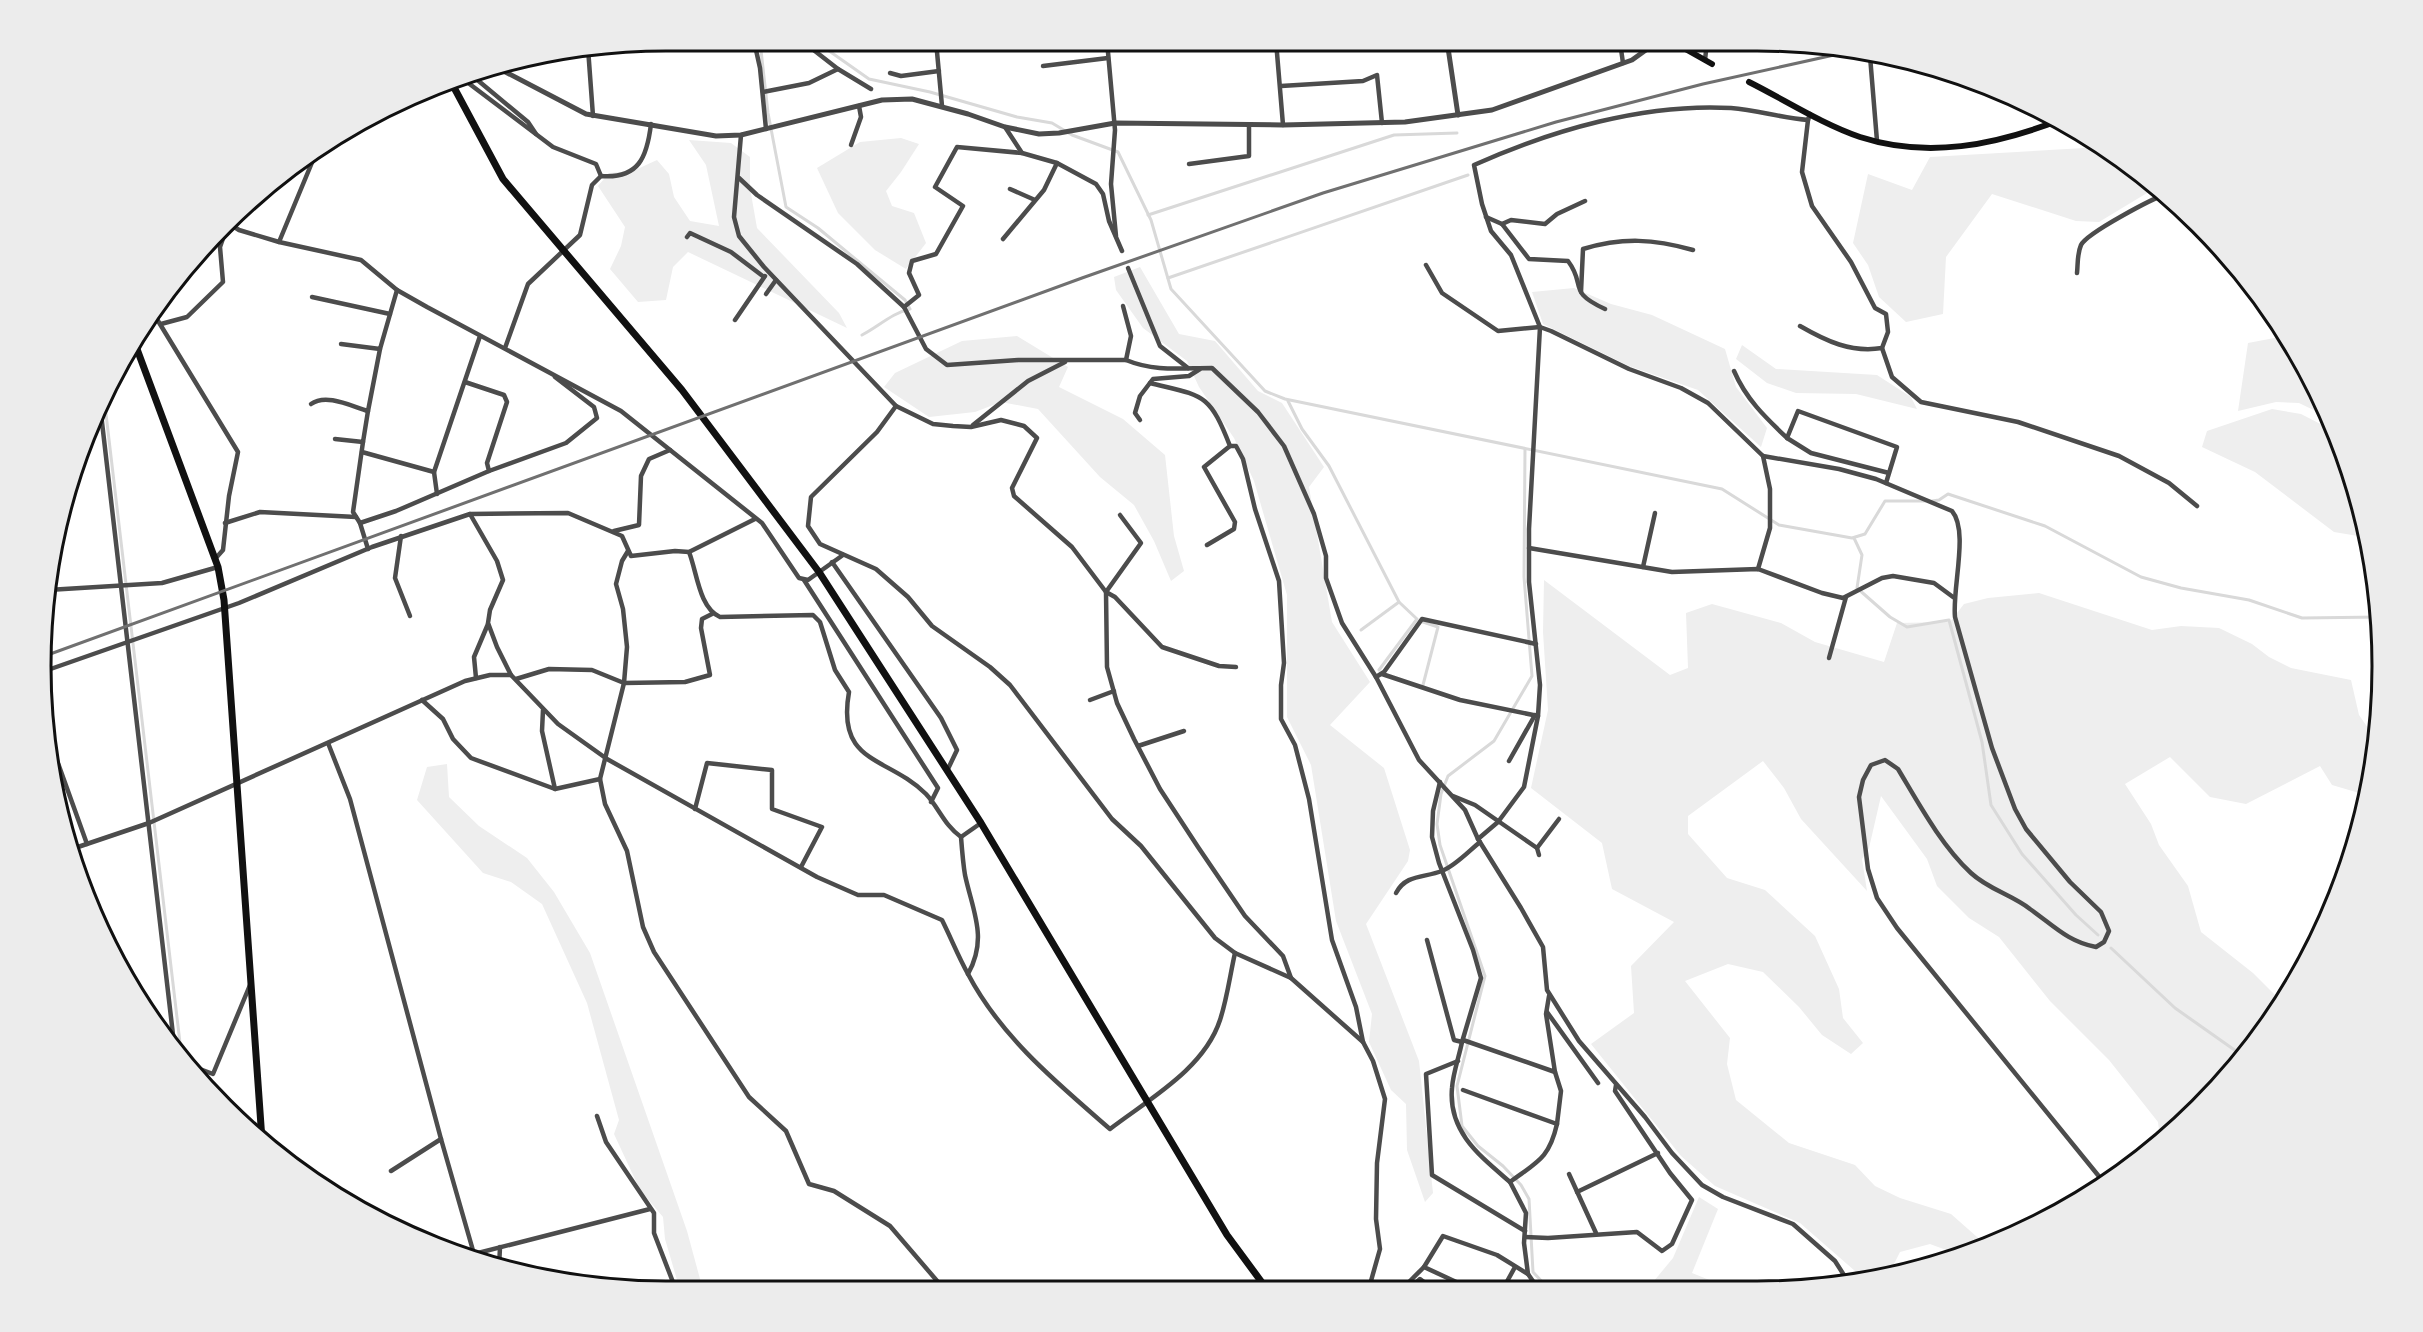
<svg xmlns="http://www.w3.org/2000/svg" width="2423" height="1332" viewBox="0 0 2423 1332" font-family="'Archivo Narrow',sans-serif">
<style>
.green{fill:#eee}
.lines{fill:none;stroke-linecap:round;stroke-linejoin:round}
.stream{stroke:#d9d9d9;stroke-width:3}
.minor{stroke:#4c4c4c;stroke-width:4.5}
.tertiary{stroke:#4c4c4c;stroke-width:5}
.secondary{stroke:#111;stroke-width:6}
.primary{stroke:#111;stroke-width:7}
.rail{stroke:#707070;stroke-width:3}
.rim{fill:none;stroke:#111;stroke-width:3}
</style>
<rect width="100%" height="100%" fill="#fff"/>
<g class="green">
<path d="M901,138L919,144L901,172L886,191L892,206L914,213L926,243L906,269L875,250L838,213L817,168L860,142Z"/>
<path d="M689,140L731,143L750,157V188L757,228L839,313L847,328L688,252L673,267L666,300L638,302L610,269L621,246L625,227L598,186L609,173L633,171L657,160L669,174L674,197L690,221L719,226L706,165Z"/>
<path d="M2102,147L2157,187L2099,222L2076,221L1992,194L1946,257L1943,314L1906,322L1879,297L1868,265L1853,243L1868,174L1912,190L1930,157Z"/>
<path d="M1140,267L1179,334L1215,341L1258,391L1282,403L1324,467L1309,487L1332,622L1370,682L1330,725L1384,768L1410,850L1408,861L1366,924L1419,1061L1433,1193L1425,1202L1407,1150L1406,1104L1391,1090L1369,1042L1372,1014L1336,921L1311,765L1287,717V595L1254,481L1234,438L1199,387L1187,361L1143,328L1116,290L1114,277Z"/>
<path d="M1574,288L1611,304L1652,315L1725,349L1736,387L1767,428L1761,447L1698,390L1629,366L1543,324L1532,292Z"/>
<path d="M1017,336L1068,367L1059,387L1123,419L1165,455L1174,536L1184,571L1171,581L1154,541L1134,505L1100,477L1038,409L1001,402L975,412L929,417L884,387L895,373L962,341Z"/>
<path d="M2285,336L2318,389L2328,417L2299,403L2276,402L2238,411L2248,343Z"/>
<path d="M1742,345L1776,369L1877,375L1911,397L1917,409L1856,394L1796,393L1767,383L1736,359Z"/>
<path d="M2272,409L2301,414L2334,431L2361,504L2364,537L2334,532L2255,472L2202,447L2207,431Z"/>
<path d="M1544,580L1670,675L1688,668L1686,613L1712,604L1781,623L1815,642L1884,662L1897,623L1950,622L1964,604L1988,598L2039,593L2152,630L2181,626L2219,628L2252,644L2269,657L2291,668L2351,680L2359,715L2377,741L2366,795L2332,785L2320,766L2246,804L2210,797L2170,757L2125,784L2151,824L2159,845L2188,886L2201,932L2253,973L2282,1002L2227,1079L2160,1138L2158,1122L2109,1060L2050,1001L1999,937L1969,918L1937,886L1927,859L1881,796L1869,848L1862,859L1867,891L1801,819L1784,788L1763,761L1688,816V834L1727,878L1765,890L1815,936L1839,989L1843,1018L1863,1043L1851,1054L1822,1035L1799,1007L1763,972L1728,964L1685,981L1730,1038L1727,1064L1736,1100L1789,1143L1855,1165L1875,1186L1900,1198L1951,1214L1985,1244L1984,1247L1957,1254L1930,1244L1900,1252L1890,1272L1859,1281L1855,1271L1800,1223L1715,1186L1681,1156L1591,1044L1634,1013L1631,966L1674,922L1612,889L1602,843L1531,788L1548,710L1543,632Z"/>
<path d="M447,764L449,797L479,826L527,858L554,892L590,953L687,1231L703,1290H680L665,1239L663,1217L640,1190L614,1134L619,1120L587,1003L542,904L511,882L483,873L417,800L427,767Z"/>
<path d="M1699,1197L1718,1209L1692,1273L1722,1285L1649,1287L1673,1258Z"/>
</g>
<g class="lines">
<g class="stream">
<path d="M760,41L768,113L786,207L818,228L905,300L910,309C892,313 878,327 862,335"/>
<path d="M815,41L869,79L930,92L1017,117L1052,123L1072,135L1118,152L1151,220L1171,289L1265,391L1285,399L1722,489L1779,525L1852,538L1865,534L1885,501H1925"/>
<path d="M1148,215L1394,135L1457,133"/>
<path d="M1168,278L1468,175"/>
<path d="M104,397L182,1060"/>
<path d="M1288,401L1302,429L1329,466L1399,602L1417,619L1379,670"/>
<path d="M1525,449L1524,577L1532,676L1494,741L1448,776L1441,794L1437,824L1440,845L1485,976L1457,1086L1462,1126L1478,1146L1503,1166L1521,1185L1529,1199L1533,1272L1547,1287"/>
<path d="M1932,501L1939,500L1948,494L2045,526L2141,577L2181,588L2249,600L2302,618L2380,617"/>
<path d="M1854,538L1862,555L1857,588L1890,617L1907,627L1949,620L1982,742L1991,805L2022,854L2076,915L2098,935"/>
<path d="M1420,621L1438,627L1423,685"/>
<path d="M1361,630L1399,602"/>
<path d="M2111,948L2175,1008L2243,1056"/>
</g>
<g class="minor">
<path d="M754,41L760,68L766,129"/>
<path d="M802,41L838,69"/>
<path d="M936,41L942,106"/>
<path d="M1107,41L1115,130L1111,184L1116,236"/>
<path d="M1276,41L1283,125"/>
<path d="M1620,42L1623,63"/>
<path d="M588,48L593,116"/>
<path d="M1214,48L1292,41"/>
<path d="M1870,56L1877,141"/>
<path d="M1705,60L1707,42"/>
<path d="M1043,66L1108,58"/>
<path d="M479,70L496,73L497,67"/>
<path d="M469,73L528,122L536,134"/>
<path d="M890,73L901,76L939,71"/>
<path d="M459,76L553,147L596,164L601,176"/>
<path d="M1281,86L1363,81L1377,75L1382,123"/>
<path d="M763,92L809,83L838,69L871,89"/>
<path d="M2046,114L2047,125"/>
<path d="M1005,127L1022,153L1057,163L1096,184L1103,194L1109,221L1122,251"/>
<path d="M741,135L734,217L739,236L764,267L896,406L933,424L953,426L971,427L1001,420L1024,426L1037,438L1012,488L1014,496L1072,547L1106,592L1107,667L1117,703L1134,739L1160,789L1198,847L1245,916L1283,956L1291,978"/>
<path d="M851,145L861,117L859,106"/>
<path d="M1189,164L1249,156V125"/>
<path d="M739,178L757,195L857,264L904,307L926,349L947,365L1018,360H1126C1155,372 1181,368 1212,368L1258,412L1284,446L1314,514L1326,556V578L1342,623L1376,677L1419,760L1465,810L1478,839L1521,908L1543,947L1547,990L1579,1041L1645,1117L1672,1153L1702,1185L1723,1197L1793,1224L1835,1261L1849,1283"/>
<path d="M1010,189L1035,200"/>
<path d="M1486,217L1502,224L1529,259L1568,261C1587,286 1566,291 1605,309"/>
<path d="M228,223L239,230L279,242L361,260L397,290L427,307L621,411L762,523L799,578L808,580L843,555"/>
<path d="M1502,224L1511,220L1545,224L1557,214L1585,201"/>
<path d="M687,237L690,233L731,252L764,277"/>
<path d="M1003,239L1044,190L1057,163"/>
<path d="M279,242L318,148"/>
<path d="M1426,265L1442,293L1498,331L1540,327L1551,331L1629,369L1681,388L1708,403L1763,456L1770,489V528L1758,569"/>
<path d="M1128,268L1160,346L1188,368"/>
<path d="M2077,273C2078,264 2077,254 2081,245C2087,233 2153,198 2167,194"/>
<path d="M1581,292L1583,249C1623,237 1654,239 1693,250"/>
<path d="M766,294L776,280"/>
<path d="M312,297L390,314"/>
<path d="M1123,306L1131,336L1126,360"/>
<path d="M904,307L919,295L909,273L912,261L936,254L963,206L935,187L957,147L1022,153"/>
<path d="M152,311L238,452L229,496L223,550L215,559"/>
<path d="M735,320L765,276"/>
<path d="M161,324L187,317L223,282L220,247L228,224"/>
<path d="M1800,326C1826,341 1851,353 1882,348L1888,332L1886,314L1875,308L1851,262L1812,206L1802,172L1808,120"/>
<path d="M341,344L380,349L397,290"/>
<path d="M505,348L528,284L580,235L592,185L601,176C639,179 647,157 651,124"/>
<path d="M1882,348L1892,377L1921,402L2018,422L2119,456L2169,483L2197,506"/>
<path d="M1734,371C1746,399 1765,417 1787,438"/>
<path d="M1150,383C1203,396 1209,392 1230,446L1204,467L1235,522L1234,529L1207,545"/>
<path d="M311,404C326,393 351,406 368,411L380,349"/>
<path d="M100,405L175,1052"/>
<path d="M896,406L877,432L811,497L808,526L820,544L876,569L908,597L932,626L990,667L1010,685L1112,819L1141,846L1215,938L1235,953L1291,978L1363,1042"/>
<path d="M1140,420L1135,413L1140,396L1153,379L1189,376L1200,369"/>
<path d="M973,425L1028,381L1065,362"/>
<path d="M335,439L363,442L368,411"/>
<path d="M363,442L353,512L360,523L368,549"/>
<path d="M1230,446H1236L1243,459L1255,509L1279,581L1284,663L1281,685V719L1295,745L1309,799L1332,940L1356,1007L1363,1042L1373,1061L1385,1099L1377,1163L1376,1219L1380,1249L1369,1288"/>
<path d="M362,452L434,472L480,336"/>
<path d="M1763,456L1839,469L1876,479L1952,511C1969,531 1952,588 1955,617L1992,748L2015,809L2026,829L2070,882L2101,912L2109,931L2104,942L2096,947C2068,942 2053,925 2030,909C2012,895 1988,889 1971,873C1941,845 1919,804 1898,769L1885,760L1871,765L1863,780L1859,797L1868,869L1877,898L1897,928L2106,1185"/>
<path d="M489,471L566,443L597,418L594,407L555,377"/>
<path d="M434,472L437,494"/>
<path d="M1886,483L1897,447L1798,411L1787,438L1811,453L1889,473"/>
<path d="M1120,515L1141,543L1106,592L1115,597L1162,647L1219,666L1236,667"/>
<path d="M755,519L689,552L675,551L631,556L622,536L568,513L470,514L497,561L503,580L490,610L488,623L497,647L511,675L558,724L607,759L817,877L858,895H884L942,920C951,938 958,956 968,974C1001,1037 1057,1083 1110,1129C1149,1099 1204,1069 1220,1020C1227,999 1230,975 1235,953"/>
<path d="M225,523L260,512L356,517"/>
<path d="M360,523L396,511L489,471L487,463L507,402L504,395L465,382"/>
<path d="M614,531L639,525L641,476L649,459L670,450"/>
<path d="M401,536L395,578L410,616"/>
<path d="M1529,548L1672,572L1758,569L1822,593L1843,598L1882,578L1893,576L1934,583L1953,597"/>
<path d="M628,551L622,561L616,584L623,609L627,647L624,683L600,779L605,804L627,851L643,927L654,952L749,1097L786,1131L809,1184L834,1191L890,1226L944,1289"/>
<path d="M689,552C697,572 699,608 720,617L813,615L820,622L835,670L849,692C836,765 888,756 926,794C939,808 945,826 961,837C962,850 963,863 965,875C973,912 988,938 968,974"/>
<path d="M832,562L941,718L957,750L947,771"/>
<path d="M1643,567L1655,513"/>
<path d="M804,580L938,788L931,802"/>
<path d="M48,590L162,583L218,567"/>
<path d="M1829,658L1846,597"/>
<path d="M42,672L239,603L372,547L470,514"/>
<path d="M1382,674L1460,700L1538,716"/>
<path d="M1376,677L1384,672L1422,619L1536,644"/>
<path d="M476,678L474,657L488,624"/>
<path d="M516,679L549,669L592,670L624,683L685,682L710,675L701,628L702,619L712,614"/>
<path d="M422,700L443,719L453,739L471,758L555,789L600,779"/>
<path d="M1090,700L1114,691"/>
<path d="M543,710L542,731L555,789"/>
<path d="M45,727L87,844"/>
<path d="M328,743L350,799L441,1139"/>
<path d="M1138,746L1184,731"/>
<path d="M1509,761L1535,715"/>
<path d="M1453,796L1475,805L1537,848"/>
<path d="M695,809L707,763L772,770V809L822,827L801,867"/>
<path d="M961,837L981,823"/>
<path d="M1478,839L1498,822L1524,787L1538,716L1540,685L1529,582V529L1540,327L1511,255L1491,231L1482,204L1474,165C1552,130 1645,103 1731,108C1757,110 1782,118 1808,120L1810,114"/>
<path d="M69,850L149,823L465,681L490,675H511"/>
<path d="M1539,855L1537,848L1559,819"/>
<path d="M1396,893C1406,874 1424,878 1442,871C1455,866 1469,851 1480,842"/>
<path d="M1427,940L1454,1040L1462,1042L1481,978L1473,950L1439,863L1432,837L1433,811L1440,782"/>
<path d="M1547,1012L1598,1083"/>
<path d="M1463,1040L1555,1072L1546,1014L1549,996"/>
<path d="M1462,1042C1459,1057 1453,1073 1452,1088C1448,1132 1480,1156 1510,1182C1537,1162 1549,1159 1557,1124"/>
<path d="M1458,1061L1426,1074L1432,1175L1525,1231"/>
<path d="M184,1063L213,1074L250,985"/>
<path d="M1463,1090L1557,1124L1561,1091L1555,1072"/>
<path d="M597,1116L606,1142L654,1213V1233L676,1290"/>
<path d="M391,1171L441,1139L474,1254L650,1209"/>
<path d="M1569,1174L1596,1233"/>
<path d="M1577,1192L1658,1153"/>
<path d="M1525,1237L1548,1238L1637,1232L1662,1251L1672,1244L1692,1200L1670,1173L1615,1091L1616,1085"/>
<path d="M499,1268L500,1247"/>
<path d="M1528,1274L1537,1287"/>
<path d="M1467,1287L1424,1267L1443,1236L1497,1255L1528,1274L1524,1243L1526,1213L1510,1182"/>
<path d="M1504,1287L1515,1267"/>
<path d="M1403,1288L1424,1267"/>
<path d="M1410,1288L1420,1279L1432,1288"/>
</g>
<g class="tertiary">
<path d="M1447,41L1458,115"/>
<path d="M494,66L586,114L716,136L741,135L882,100L912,99L968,114L1005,127L1039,134L1059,133L1115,123L1283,125L1405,122L1492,110L1632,60L1657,42"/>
</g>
<g class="secondary">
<path d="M1673,42L1712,64"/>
<path d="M1749,82C1785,100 1822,124 1860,137C1928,159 1995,145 2060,120"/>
</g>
<g class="primary">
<path d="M450,80L503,179L682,390L819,572L981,823L1227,1235L1266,1288"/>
<path d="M134,341L218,567L224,600L262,1140"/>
</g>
<path class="rail" d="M42,657L1082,278L1323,193L1556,122L1703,84L1852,51"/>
</g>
<path d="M0 0H2423V1332H0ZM666 51H1757A615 615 0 0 1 2372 666V666A615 615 0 0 1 1757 1281H666A615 615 0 0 1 51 666V666A615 615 0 0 1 666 51Z" fill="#ececec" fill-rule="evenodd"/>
<path class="rim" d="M666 51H1757A615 615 0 0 1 2372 666V666A615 615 0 0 1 1757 1281H666A615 615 0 0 1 51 666V666A615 615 0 0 1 666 51Z"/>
</svg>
